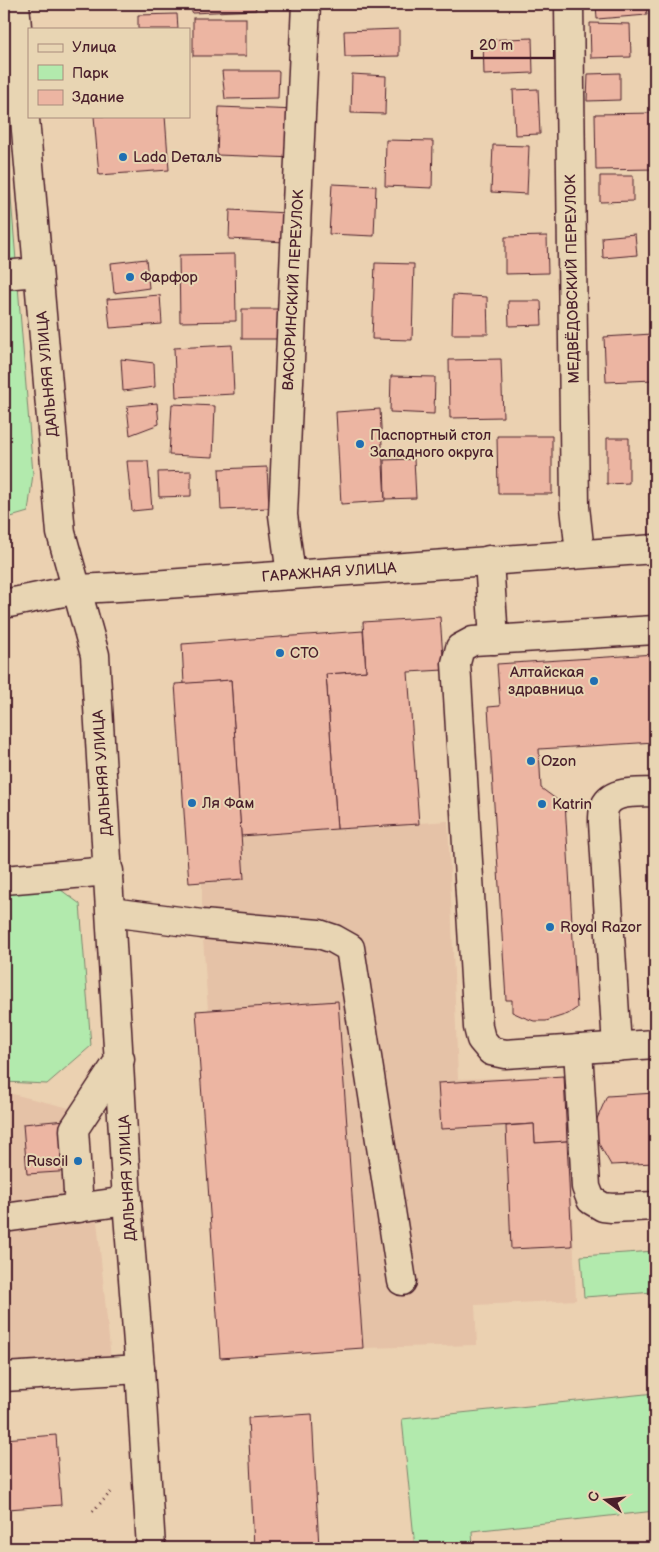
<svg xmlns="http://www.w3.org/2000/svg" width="659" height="1552" viewBox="0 0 659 1552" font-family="'Balsamiq Sans',sans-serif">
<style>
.built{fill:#e5c2a7}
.green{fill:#b2eaad;stroke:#7e846c}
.building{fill:#ecb5a2;stroke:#4a1f2b}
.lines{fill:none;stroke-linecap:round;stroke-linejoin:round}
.minor-casing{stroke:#4a1f2b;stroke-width:31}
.path{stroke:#4a1f2b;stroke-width:3;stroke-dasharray:1 4;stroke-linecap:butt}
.minor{stroke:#e8d5b3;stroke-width:28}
.poi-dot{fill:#1f6fb2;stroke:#e8d5b3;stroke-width:2}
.labels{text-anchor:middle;stroke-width:4;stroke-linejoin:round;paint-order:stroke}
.poi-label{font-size:15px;fill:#4a1f2b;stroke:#e8d5b3;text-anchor:start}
.street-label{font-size:15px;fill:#4a1f2b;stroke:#e8d5b3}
</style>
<rect width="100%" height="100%" fill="#ebd1b1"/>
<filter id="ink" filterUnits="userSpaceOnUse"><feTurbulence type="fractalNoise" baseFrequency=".02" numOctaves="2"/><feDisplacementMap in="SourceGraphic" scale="10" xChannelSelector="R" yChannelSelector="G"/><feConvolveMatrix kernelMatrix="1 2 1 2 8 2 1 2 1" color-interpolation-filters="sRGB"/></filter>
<g filter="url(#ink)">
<g class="built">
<path d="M448,821L458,1079L566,1076L576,1300L475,1305L477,1345L363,1348L220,1358L196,1011L208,1010L202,924V882L244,879L241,836Z"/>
<path d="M4,1092L86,1112L111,1359L4,1368Z"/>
</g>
<g class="green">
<path d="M4,110L33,474L28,512L4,519Z"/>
<path d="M57,887L80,904L91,1046L47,1084L4,1082V889Z"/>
<path d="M655,1251V1292L584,1297L581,1256Z"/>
<path d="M655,1393V1511L472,1531L473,1548H415L402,1419Z"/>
</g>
<g class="building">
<path d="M192,4H255L256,10L192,13Z"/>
<path d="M596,4H646L647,15L597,19Z"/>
<path d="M177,14L178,29H138V15Z"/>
<rect x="193" y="18" width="53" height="38"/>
<path d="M590,23L630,24L631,57L591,58Z"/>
<path d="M399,29V56L345,57L344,31Z"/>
<path d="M532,38L533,73L484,75L483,40Z"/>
<path d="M222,71H279L278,98L225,99Z"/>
<path d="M620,73V100L587,101L588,74Z"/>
<path d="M352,74L386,76L385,114L351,113Z"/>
<path d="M538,89L540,134L515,135L513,90Z"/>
<path d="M219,107L298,110L296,158L217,155Z"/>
<path d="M655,113V169L596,170L595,114Z"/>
<path d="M94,116H165L169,170L99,175Z"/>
<path d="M386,140L433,141L432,188L385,186Z"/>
<path d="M493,145L529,146L527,194L491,192Z"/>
<path d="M600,176H633V201L600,202Z"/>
<path d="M332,184L376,186L374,236L329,234Z"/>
<path d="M230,210L287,213L285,242L229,239Z"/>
<path d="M635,234L637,255L603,258L602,237Z"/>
<path d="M547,236L548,273L505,274V237Z"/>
<path d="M235,254L236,321L180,322L179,255Z"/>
<path d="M146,259L149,288L114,293L111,263Z"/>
<path d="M375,263L414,264L412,340L372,339Z"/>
<path d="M160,295L162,324L110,328L107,299Z"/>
<path d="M453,295L487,297L488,334H452Z"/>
<path d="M508,301H541L542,325L509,326Z"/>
<path d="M242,309H278L279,339H242Z"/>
<path d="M652,334L654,380L606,382L604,337Z"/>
<path d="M232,345L234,394L176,397L174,348Z"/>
<path d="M121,359L154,363L155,387L123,391Z"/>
<path d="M501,359L503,417L450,418L449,360Z"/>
<path d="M391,376L435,377L434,414L390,412Z"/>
<path d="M157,403L159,424L130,435L127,406Z"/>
<path d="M172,404L215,406L213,457L169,455Z"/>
<path d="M380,409L385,501L341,504L336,412Z"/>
<path d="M497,436H552V494H498Z"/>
<path d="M607,438H629V483L607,484Z"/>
<path d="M414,459L416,498L385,499L384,460Z"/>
<path d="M127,461H148L152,509L132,511Z"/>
<path d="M267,467L269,508L221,510L219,469Z"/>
<path d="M191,471V496L159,497L158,472Z"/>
<path d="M440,617L444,670L408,672L419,824L337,829L326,674L366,671L363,622Z"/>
<path d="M363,631L366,671L326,674L337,829L241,836L231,680L184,684L182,644Z"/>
<path d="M655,654V742L539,749L541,788L560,802H565L577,1008L568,1014L546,1021H534L523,1017L512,1012V1000H506L488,707L500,706L497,664Z"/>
<path d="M231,680L244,879L189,883L175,684Z"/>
<path d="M649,990H655V1023H651Z"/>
<path d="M338,1001L363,1348L220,1358L196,1011Z"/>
<path d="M564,1076L567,1141L535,1143L534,1124L441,1129L438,1083Z"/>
<path d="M655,1093V1163L611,1165L599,1144L596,1132L597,1119L607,1096Z"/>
<path d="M87,1118L89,1170L27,1174L23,1124Z"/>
<path d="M534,1124L535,1143L567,1141L572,1246L511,1249L506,1126Z"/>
<path d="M312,1414L319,1548H254L248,1418Z"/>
<path d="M56,1435L61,1505L8,1509L4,1439Z"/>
</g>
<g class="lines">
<g class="minor-casing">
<g id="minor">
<path d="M15,4L61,533L95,655L127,1201L140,1369L151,1548"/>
<path d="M569,4L575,507L580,553"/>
<path d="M4,275L37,272"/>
<path d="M489,560L494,640"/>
<path d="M291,575L283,515L306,4"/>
<path d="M4,604L78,589L138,586L655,549"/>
<path d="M655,630L473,641L460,648L456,663L478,1027L481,1039L491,1051L505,1054L655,1044"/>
<path d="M4,880L109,871"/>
<path d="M111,912L202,924L319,934L334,939L350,948L402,1281"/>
<path d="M617,1047L603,822C603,818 603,813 604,809C610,789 638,793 655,792"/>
<path d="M578,1049L586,1187L591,1200L603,1207L612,1208L655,1206"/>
<path d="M79,1208L74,1129L120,1059"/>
<path d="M4,1218L127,1201"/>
<path d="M4,1377L140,1369"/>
</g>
</g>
<path class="path" d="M93,1511L113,1490"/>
<use href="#minor" class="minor"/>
</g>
</g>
<g class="poi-dot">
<circle cx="123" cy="157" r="5"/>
<circle cx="130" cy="277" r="5"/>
<circle cx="360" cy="444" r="5"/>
<circle cx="280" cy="653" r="5"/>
<circle cx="594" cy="681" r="5"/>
<circle cx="531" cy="761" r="5"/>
<circle cx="192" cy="803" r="5"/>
<circle cx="542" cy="804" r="5"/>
<circle cx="550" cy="927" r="5"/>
<circle cx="78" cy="1161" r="5"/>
</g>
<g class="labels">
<g class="poi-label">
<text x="133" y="162">Lada Dеталь</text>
<text x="140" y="282">Фарфор</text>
<text x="370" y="440">Паспортный стол<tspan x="370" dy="17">Западного округа</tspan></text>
<text x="290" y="658">СТО</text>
<text x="584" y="677" text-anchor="end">Алтайская<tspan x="584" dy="17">здравница</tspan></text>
<text x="541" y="766">Ozon</text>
<text x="202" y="808">Ля Фам</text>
<text x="552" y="809">Katrin</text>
<text x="560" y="932">Royal Razor</text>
<text x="68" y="1166" text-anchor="end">Rusoil</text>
</g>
<g class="street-label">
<text transform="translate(572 279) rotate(-91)" y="5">МЕДВЁДОВСКИЙ ПЕРЕУЛОК</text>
<text transform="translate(293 290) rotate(-87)" y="5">ВАСЮРИНСКИЙ ПЕРЕУЛОК</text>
<text transform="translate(47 374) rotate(-95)" y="5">ДАЛЬНЯЯ УЛИЦА</text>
<text transform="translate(329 572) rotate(-4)" y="5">ГАРАЖНАЯ УЛИЦА</text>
<text transform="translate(102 773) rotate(-94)" y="5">ДАЛЬНЯЯ УЛИЦА</text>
<text transform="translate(127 1178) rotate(-93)" y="5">ДАЛЬНЯЯ УЛИЦА</text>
</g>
</g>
<rect width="659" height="1552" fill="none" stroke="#e8d5b3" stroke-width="20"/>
<rect x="10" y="10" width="639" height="1532" fill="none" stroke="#4a1f2b" stroke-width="2" filter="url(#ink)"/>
<rect x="28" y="28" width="162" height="90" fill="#e8d5b3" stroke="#a98c7d"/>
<rect x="38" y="44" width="25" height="8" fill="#e8d5b3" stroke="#a98c7d"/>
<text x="72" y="52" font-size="15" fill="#4a1f2b">Улица</text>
<rect x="38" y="65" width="25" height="15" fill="#b2eaad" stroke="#a98c7d"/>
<text x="72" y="78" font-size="15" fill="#4a1f2b">Парк</text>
<rect x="38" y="90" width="25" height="15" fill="#ecb5a2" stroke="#a98c7d"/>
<text x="72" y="102" font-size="15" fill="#4a1f2b">Здание</text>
<g transform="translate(606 1500) rotate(285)" stroke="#e8d5b3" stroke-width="4" paint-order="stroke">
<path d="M0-4L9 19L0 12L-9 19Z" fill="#4a1f2b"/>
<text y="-8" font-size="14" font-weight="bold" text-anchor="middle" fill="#4a1f2b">С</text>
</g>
<path d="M472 50v8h82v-8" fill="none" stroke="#4a1f2b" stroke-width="2.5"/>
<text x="479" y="50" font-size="15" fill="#4a1f2b" stroke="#e8d5b3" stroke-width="4" paint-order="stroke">20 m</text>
</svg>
